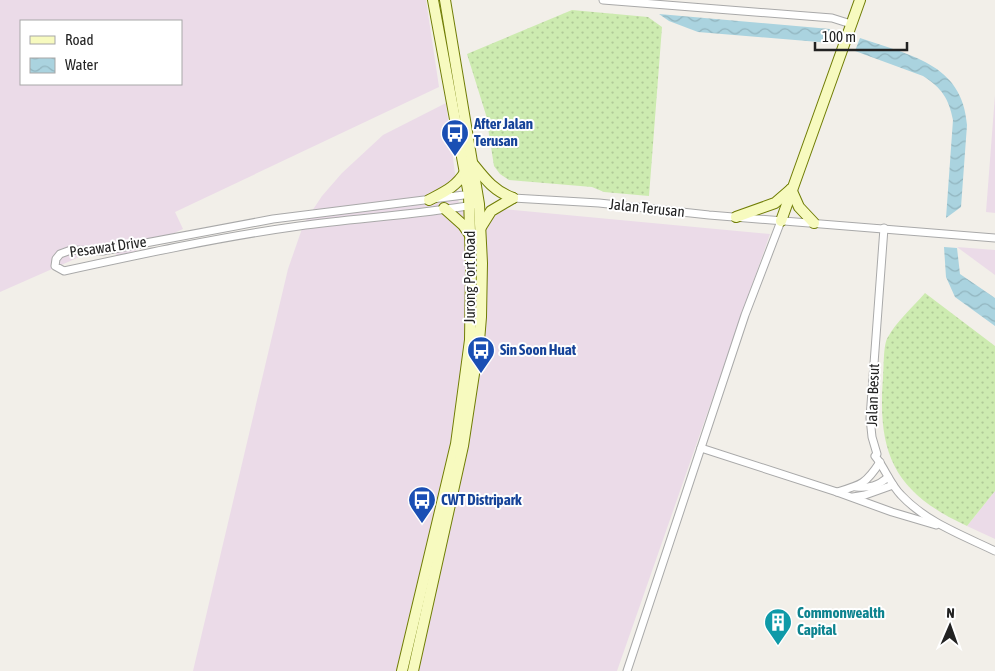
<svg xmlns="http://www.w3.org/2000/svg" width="995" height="671" viewBox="0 0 995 671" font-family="'Asap Condensed',sans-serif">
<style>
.industrial{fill:#ebdbe8;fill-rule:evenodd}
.grass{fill:url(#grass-dots)}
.water{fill:url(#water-waves)}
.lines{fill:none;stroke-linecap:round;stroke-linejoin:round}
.street-casing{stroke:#a9a9a9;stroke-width:9}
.secondary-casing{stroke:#707d05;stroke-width:12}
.street{stroke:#fff;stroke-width:7}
.secondary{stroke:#f7fabf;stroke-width:10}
.labels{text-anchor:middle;stroke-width:4;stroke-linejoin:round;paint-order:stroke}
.transit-label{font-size:15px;font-weight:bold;fill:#164399;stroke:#fff;text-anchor:start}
.street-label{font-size:15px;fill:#222;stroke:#fff}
.culture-label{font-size:15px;font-weight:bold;fill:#0d838f;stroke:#fff;text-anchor:start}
</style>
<defs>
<pattern id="grass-dots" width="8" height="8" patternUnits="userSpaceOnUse" patternTransform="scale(1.25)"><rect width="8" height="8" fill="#cdebb0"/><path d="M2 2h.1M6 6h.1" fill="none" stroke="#b0c997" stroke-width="1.8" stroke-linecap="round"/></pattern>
<pattern id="water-waves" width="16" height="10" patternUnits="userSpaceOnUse" patternTransform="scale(1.25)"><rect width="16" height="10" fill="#aad3df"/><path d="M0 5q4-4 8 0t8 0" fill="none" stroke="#92b5bf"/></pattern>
</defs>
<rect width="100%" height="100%" fill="#f2efe9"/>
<g class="industrial">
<path d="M0,0H426L439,87L175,212L183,229L118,259L111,243L0,292ZM21,21H181V84H21Z"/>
<path d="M995,95V213L986,212Z"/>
<path d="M446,103L459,205L770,234L617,671H193L288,269L304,223L322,196L342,173L383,135Z"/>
<path d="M957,247L995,250V275Z"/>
<path d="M995,491V539L967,526Z"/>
</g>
<g class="grass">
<path d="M572,10L648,17L662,27L649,196L604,192L592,187L509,180L500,174L494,166L486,115L467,54Z"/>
<path d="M925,293L995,346V491L967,526C896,493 877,456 883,378C884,368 883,344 888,337C897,321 913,307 925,293Z"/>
</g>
<g class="water">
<path d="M659,14L830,29L831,43L698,32L669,21Z"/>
<path d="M860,38C908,55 963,63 967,125L961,207L946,218L953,120C949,99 942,88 923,76L855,51Z"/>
<path d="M944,247L957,248L960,274L995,298V326L955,297L946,277Z"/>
</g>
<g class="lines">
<g class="street-casing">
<g id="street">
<path d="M603,0L832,18L851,24"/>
<path d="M472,194L273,219L103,251L71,250L60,254L56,259L55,266L64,271C142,254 220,237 299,226C357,218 416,215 473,205"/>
<path d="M513,198L599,203L709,215L995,238"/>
<path d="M884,228L870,418L872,437L877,454L875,456C885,468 890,484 901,495C926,522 962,535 995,551"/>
<path d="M701,448L837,492L892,512L936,525"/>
<path d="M856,487C870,488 878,486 888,477"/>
<path d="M837,492C861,485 866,484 880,462"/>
<path d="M853,497L865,495L893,485"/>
<path d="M627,671L745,315L781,221"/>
</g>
</g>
<g class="secondary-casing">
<g id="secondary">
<path d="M473,164C485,179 494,191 513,198"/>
<path d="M791,189L799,207L814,223"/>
<path d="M429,200C444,192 456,187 465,172"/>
<path d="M444,208L463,225L470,235"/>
<path d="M736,217L775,203L790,190"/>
<path d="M781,221L860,0"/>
<path d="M481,227L491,211L513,198"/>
<path d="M402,671L456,444L470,340L471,269L469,195L433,0"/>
<path d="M413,671L463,446L479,341L481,317L482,263L479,204L445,0"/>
</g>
</g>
<use href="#street" class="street"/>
<use href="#secondary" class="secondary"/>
</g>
<defs>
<g id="bus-pin" transform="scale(1.4375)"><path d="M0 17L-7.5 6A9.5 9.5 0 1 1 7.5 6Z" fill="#1a4fb4" stroke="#fff"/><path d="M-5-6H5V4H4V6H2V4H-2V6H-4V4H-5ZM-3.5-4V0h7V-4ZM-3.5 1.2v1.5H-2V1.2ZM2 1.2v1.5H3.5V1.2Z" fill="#fff"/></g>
<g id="building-pin" transform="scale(1.4375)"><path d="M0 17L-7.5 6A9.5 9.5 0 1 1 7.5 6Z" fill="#0f9aa8" stroke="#fff"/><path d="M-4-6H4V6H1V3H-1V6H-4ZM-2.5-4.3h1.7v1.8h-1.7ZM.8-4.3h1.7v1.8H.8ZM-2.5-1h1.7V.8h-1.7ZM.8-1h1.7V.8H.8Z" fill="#fff"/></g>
</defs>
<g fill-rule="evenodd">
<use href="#bus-pin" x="455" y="133"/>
<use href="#bus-pin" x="481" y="350"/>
<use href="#bus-pin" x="422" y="500"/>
<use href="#building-pin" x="778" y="622"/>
</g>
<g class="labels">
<g class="transit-label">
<text x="474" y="129">After Jalan<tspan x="474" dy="17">Terusan</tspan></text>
<text x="500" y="355">Sin Soon Huat</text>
<text x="441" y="505">CWT Distripark</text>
</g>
<g class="street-label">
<text transform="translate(647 208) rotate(6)" y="5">Jalan Terusan</text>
<text transform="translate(108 247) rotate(-8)" y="5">Pesawat Drive</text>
<text transform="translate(470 277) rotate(-90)" y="5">Jurong Port Road</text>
<text transform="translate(873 395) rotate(-88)" y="5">Jalan Besut</text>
</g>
<g class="culture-label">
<text x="797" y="618">Commonwealth<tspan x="797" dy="17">Capital</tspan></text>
</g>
</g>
<rect x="20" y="20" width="162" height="65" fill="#ffffff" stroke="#a7a7a7"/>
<rect x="30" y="36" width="25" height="8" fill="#f7fabf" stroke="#a7a7a7"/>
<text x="65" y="45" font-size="15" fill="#222222">Road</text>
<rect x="30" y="58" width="25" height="15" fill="url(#water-waves)" stroke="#a7a7a7"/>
<text x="65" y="70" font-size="15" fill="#222222">Water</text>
<g transform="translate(950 626) rotate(2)" stroke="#ffffff" stroke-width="4" paint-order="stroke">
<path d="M0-4L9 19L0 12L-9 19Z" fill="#222222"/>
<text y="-8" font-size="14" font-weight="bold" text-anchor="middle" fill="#222222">N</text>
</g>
<path d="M815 42v8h92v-8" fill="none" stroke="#222222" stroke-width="2.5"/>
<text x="822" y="42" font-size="15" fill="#222222" stroke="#ffffff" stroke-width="4" paint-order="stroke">100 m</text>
</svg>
